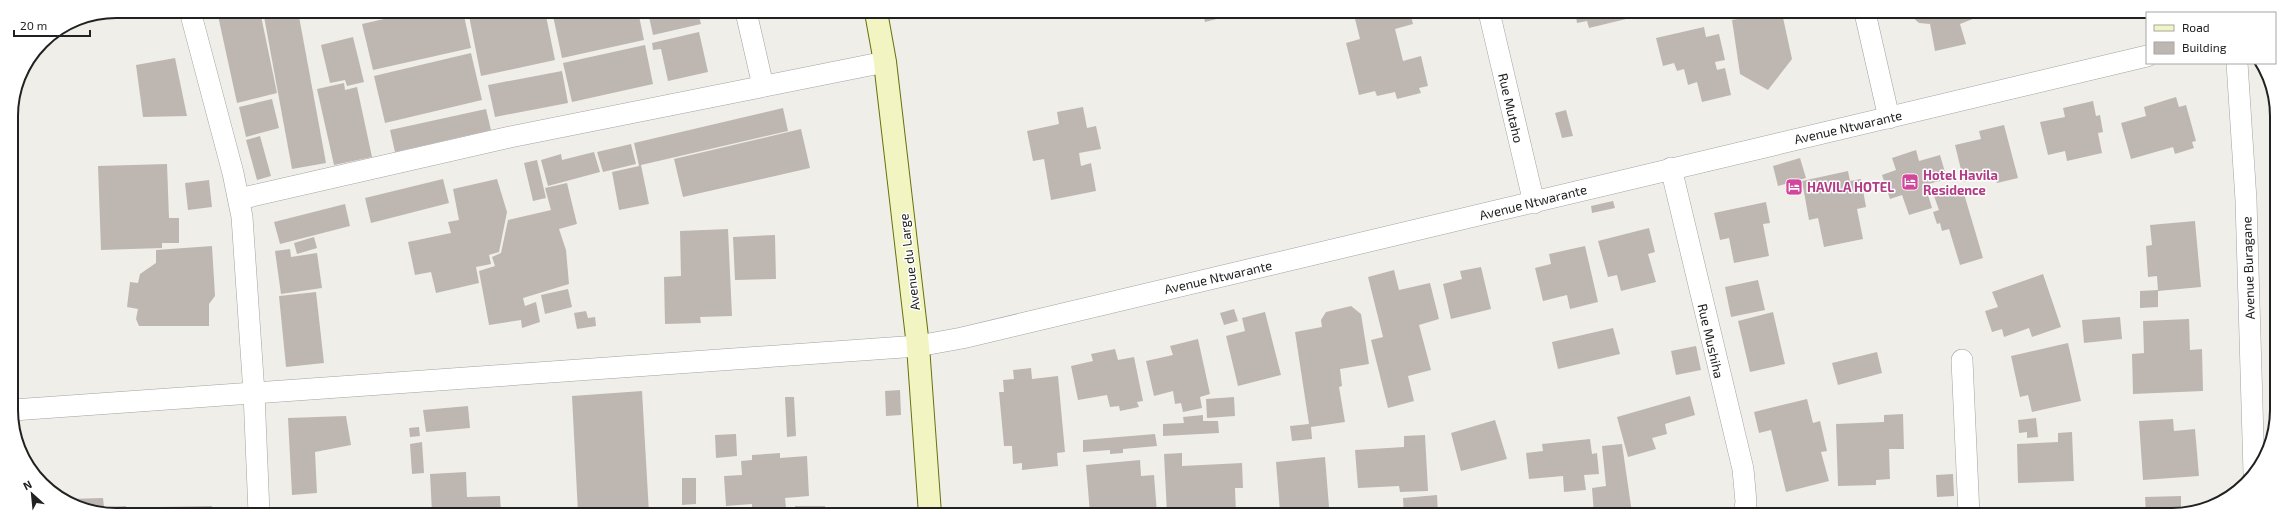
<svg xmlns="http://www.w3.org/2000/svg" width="2288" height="526" viewBox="0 0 2288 526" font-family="'Exo 2',sans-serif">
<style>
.building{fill:#beb7b1}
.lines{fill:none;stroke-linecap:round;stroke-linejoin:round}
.minor-casing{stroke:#a2a2a2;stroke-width:22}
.secondary-casing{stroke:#66710e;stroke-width:24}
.minor{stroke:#fff;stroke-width:21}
.secondary{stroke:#f2f5c1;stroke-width:22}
.labels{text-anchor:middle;stroke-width:3;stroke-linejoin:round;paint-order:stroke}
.street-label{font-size:13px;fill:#212121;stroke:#fff}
.hotel-label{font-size:13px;font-weight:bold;fill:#b23c85;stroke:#fff;text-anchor:start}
.rim{fill:none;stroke:#212121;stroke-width:2}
</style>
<rect width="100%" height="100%" fill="#f0eee8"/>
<g class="building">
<path d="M217,11H260L277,93L237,103Z"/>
<path d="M263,11H298L326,163L292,169Z"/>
<path d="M358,11H389L390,12L360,19Z"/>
<path d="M419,11H463L471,48L373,70L362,24Z"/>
<path d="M468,11H545L555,60L481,76Z"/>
<path d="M552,11H638L644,40L562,58Z"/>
<path d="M648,12H698L701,24L653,35Z"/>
<path d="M1167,12H1193V13L1169,19Z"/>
<path d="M1203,12H1228L1229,16L1205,22Z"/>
<path d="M1364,12H1410L1413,24L1395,29L1403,61L1421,56L1428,86L1419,88L1421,93L1397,99L1395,92L1377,96L1375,91L1359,95L1346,43L1360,39L1354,15Z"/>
<path d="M1575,12H1651V13L1589,28L1587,21L1577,23Z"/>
<path d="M1771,13H1782L1792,59L1768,90L1740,74L1732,20Z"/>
<path d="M1908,13H1982L1983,15L1960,24L1966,44L1935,51L1930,24L1919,23Z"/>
<path d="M1704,27L1706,37L1719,34L1725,60L1715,62L1717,70L1725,68L1731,95L1702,102L1697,82L1688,85L1684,69L1677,71L1674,63L1663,66L1656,38Z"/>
<path d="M699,32L708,72L668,81L661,49L653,50L652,43Z"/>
<path d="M353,37L364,82L347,86L345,80L330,83L321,45Z"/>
<path d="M645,45L653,84L572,102L563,63Z"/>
<path d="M471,53L482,100L385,123L374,76Z"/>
<path d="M175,58L187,116L143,117L136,65Z"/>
<path d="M562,71L568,103L495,117L488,85Z"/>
<path d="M344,83L345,90L357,87L372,157L334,165L317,89Z"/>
<path d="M2176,97L2179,107L2186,105L2196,141L2192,142L2194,148L2175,154L2173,147L2131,159L2121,123L2146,116L2144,107Z"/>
<path d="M272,99L279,128L246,137L239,107Z"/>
<path d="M2093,101L2096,116L2100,115L2103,132L2098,133L2102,153L2067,161L2065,151L2048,155L2040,122L2065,117L2063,108Z"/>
<path d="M1083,107L1087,128L1096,126L1101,149L1079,153L1081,166L1091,163L1096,191L1051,200L1044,159L1033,161L1027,131L1059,124L1057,112Z"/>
<path d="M783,108L788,131L641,165L649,204L619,210L612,172L639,166L634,143Z"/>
<path d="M486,109L491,130L395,152L390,130Z"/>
<path d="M1566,110L1573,136L1562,138L1555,113Z"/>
<path d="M2004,125L2018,178L1997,183L1994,174L1964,182L1955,145L1981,139L1979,131Z"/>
<path d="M801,129L810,168L683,197L674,159Z"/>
<path d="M260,136L271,176L257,180L246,140Z"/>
<path d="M631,144L636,164L603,172L597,152Z"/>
<path d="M1916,150L1919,161L1940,155L1947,179L1925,185L1932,208L1909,215L1902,195L1890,199L1882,175L1896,170L1892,158Z"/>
<path d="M594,152L600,172L548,186L541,160L561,154L562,160Z"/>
<path d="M1800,158L1806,178L1778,186L1773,166Z"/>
<path d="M537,160L546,198L533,201L524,163Z"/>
<path d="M167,164L169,218H179V243H162V248L101,250L98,166Z"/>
<path d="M1848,171L1850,181L1861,179L1866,207L1857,209L1863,239L1824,247L1818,218L1809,220L1802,181Z"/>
<path d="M443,179L449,203L371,223L365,198Z"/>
<path d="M497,179L507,212L499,252L489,255L491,264L476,267L479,283L436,293L431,272L415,275L408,242L451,233L448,222L459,220L453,189Z"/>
<path d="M209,180L212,207L188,210L185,183Z"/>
<path d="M567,183L577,224L559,229L566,250L569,284L523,298L525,306L536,302L540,322L522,328L521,320L489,325L479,271L495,266L492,257L501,253L508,220L551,210L545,188Z"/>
<path d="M1962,187L1983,258L1960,265L1949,229L1942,231L1940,223L1937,224L1933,212L1939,210L1934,196Z"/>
<path d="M1613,201L1615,208L1592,213L1591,206Z"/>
<path d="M1766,202L1770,223L1763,224L1769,256L1734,263L1729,238L1720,240L1714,213Z"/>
<path d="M345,204L350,226L280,244L274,222Z"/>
<path d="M2195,221L2201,287L2158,291L2157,276L2148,277L2146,246L2152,245L2150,225Z"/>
<path d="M1649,228L1655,252L1648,254L1656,282L1621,291L1617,275L1608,277L1598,241Z"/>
<path d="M728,229L732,316L700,317L701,323L665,324L664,277L681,276L680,231Z"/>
<path d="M775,235L776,279L735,280L733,237Z"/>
<path d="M314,237L317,248L297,254L294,243Z"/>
<path d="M212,246L215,296L209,304V326H139L136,319L138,309L127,307L130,282L138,283L140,274L156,263V250Z"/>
<path d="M1585,246L1598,302L1570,309L1567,295L1543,301L1535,268L1551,264L1549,254Z"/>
<path d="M290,249L291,257L317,253L322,288L281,294L275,251Z"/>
<path d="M1481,267L1491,309L1451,319L1443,284L1462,279L1460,271Z"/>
<path d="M1394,270L1399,290L1430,283L1439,319L1419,325L1431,370L1408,376L1414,401L1388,408L1371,340L1383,337L1368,277Z"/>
<path d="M2043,274L2061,327L2032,337L2029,328L2004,337L2002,329L1992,332L1985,311L1998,307L1992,292Z"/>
<path d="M1758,280L1765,310L1731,317L1725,287Z"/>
<path d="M568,289L572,307L545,314L541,295Z"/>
<path d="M2158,290V307L2140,308V291Z"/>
<path d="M316,292L324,363L286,367L279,296Z"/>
<path d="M1351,306L1361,314L1369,364L1340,369L1342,386L1339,387L1345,422L1311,427L1312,439L1292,441L1290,426L1309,424L1295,332L1322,327L1321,320L1326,312Z"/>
<path d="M1234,309L1238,321L1224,325L1220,313Z"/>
<path d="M586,311L588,318L595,317L596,326L577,329L574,313Z"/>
<path d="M1265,312L1281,375L1238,386L1226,336L1245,331L1242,318Z"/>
<path d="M1773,312L1785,364L1750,372L1738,321Z"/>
<path d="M2120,317L2122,339L2084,343L2082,320Z"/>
<path d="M2189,319L2190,350L2202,349L2203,391L2133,394L2132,354L2144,353L2143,321Z"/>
<path d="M1613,328L1620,354L1558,369L1552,342Z"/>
<path d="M1198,339L1210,394L1200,397L1202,408L1183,412L1181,403L1175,404L1173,391L1154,396L1146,361L1173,355L1170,346Z"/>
<path d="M2068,343L2081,401L2032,412L2028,395L2020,397L2011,356Z"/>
<path d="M1696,346L1701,370L1676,375L1671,351Z"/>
<path d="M1115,349L1118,360L1134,357L1143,401L1137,402L1139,407L1120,411L1119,406L1110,407L1107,395L1078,400L1071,366L1093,361L1091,354Z"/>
<path d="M1877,352L1882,373L1838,385L1832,363Z"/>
<path d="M1031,368L1032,379L1058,376L1065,452L1057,453L1058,466L1022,470V463L1013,464L1012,446H1004L999,392H1004L1003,380L1014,379L1013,370Z"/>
<path d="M900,390L901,415L886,416L885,391Z"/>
<path d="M642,391L649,513H578L572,396Z"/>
<path d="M1690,396L1695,415L1665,424L1667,434L1652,438L1656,449L1628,457L1617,417Z"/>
<path d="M785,397H794L796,436L787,437Z"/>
<path d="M1234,397L1235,416L1207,418L1206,399Z"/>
<path d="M1807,399L1813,423L1820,421L1827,451L1821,452L1829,481L1786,492L1771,430L1759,433L1754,412Z"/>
<path d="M468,406L470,428L426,432L423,410Z"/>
<path d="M1903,414L1904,449H1889L1890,479L1876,480V485L1838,486L1836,424L1884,422V415Z"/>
<path d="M1203,415V421H1218L1219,433L1163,436V424L1184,423L1183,417Z"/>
<path d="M346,416L351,445L315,452L317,493L292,495L288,418Z"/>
<path d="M2036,418L2038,437L2027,438V432L2019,433L2018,420Z"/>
<path d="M2173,419L2174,431L2195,429L2199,476L2143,480L2139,421Z"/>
<path d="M1495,420L1507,459L1461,471L1451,433Z"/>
<path d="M419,427L420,436L410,437L409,428Z"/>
<path d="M2072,432L2074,481L2018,483L2017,444L2058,442V433Z"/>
<path d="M736,434L737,456L716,458L715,435Z"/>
<path d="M1155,434L1157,446L1123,449V453L1110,454V450L1083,452V440Z"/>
<path d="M1425,435L1428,491L1400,492L1399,486L1358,488L1355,450L1404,447V436Z"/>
<path d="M1590,439L1592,454L1597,453L1599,474L1584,475L1586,490L1564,492L1563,476L1529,479L1526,453L1543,451L1542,444Z"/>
<path d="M422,442L424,473L412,474L410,444Z"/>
<path d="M1622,444L1632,513L1594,514L1592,488L1606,486L1602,446Z"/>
<path d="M780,453V458L807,456L809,496L785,498L786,508L752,511V504L726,506L724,476L742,475L741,461L752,460V455Z"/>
<path d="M1182,453V466L1242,463L1243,488H1235L1236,514H1167L1164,454Z"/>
<path d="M1325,457L1329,507L1280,512L1276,462Z"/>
<path d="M1140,460L1141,476L1154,475L1157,513L1090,514L1086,465Z"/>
<path d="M466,472L467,497L500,496L501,513H432L430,474Z"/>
<path d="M1953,474L1954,496L1937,497L1936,475Z"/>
<path d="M682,478H696V504L682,505Z"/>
<path d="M1437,495L1438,514H1404L1403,498Z"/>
<path d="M2181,496V509H2190L2191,512L2179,515H2146L2145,497Z"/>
<path d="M103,498L104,507L126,506L127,513H96L70,499Z"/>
<path d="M212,506V513H159V507Z"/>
<path d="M795,506H825V514H796Z"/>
<path d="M734,508V514H720V509Z"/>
</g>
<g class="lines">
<g class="minor-casing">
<g id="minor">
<path d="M190,11L233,173L242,217L254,393L259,513"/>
<path d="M746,12L763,86"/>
<path d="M1489,12L1534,203"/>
<path d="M1865,13L1889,118"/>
<path d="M2237,63L2246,200L2254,473"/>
<path d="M1671,168L1743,469L1746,502L1744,514"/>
<path d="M239,199L510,137L885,62"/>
<path d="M1962,360L1969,515"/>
<path d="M13,410L918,346L962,338L2147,56"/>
</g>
</g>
<g class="secondary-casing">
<path id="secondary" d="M876,12L885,62L918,346L930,514"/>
</g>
<use href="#minor" class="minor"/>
<use href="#secondary" class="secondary"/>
</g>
<defs>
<g id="hotel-square" transform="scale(0.9)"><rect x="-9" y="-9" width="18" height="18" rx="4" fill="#d1479c" stroke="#fff"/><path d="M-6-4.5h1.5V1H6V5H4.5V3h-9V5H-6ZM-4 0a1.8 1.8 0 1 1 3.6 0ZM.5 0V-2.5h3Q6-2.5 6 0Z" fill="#fff"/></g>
</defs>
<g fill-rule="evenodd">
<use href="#hotel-square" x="1910" y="182"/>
<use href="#hotel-square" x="1794" y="187"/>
</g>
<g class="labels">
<g class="street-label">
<text transform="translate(1511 108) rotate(77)" y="5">Rue Mutaho</text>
<text transform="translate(1848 127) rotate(-13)" y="5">Avenue Ntwarante</text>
<text transform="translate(1533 202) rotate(-14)" y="5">Avenue Ntwarante</text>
<text transform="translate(909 262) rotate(-97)" y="5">Avenue du Large</text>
<text transform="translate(2248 268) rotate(-92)" y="5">Avenue Buragane</text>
<text transform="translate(1218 277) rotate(-13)" y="5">Avenue Ntwarante</text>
<text transform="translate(1711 341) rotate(77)" y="5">Rue Mushiha</text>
</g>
<g class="hotel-label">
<text x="1923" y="180">Hotel Havila<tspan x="1923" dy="15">Residence</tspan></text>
<text x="1807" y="192">HAVILA HOTEL</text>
</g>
</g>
<path d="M0 0H2288V526H0ZM116 18H2172A98 98 0 0 1 2270 116V410A98 98 0 0 1 2172 508H116A98 98 0 0 1 18 410V116A98 98 0 0 1 116 18Z" fill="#fff" fill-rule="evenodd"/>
<path class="rim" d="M116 18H2172A98 98 0 0 1 2270 116V410A98 98 0 0 1 2172 508H116A98 98 0 0 1 18 410V116A98 98 0 0 1 116 18Z"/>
<rect x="2146" y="12" width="130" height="52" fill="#ffffff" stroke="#a6a6a6"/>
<rect x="2154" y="25" width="20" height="6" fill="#f2f5c1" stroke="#a6a6a6"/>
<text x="2182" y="32" font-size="12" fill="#212121">Road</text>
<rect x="2154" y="42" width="20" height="12" fill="#beb7b1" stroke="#a6a6a6"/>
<text x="2182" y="52" font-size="12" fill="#212121">Building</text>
<g transform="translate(32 494) rotate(333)" stroke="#ffffff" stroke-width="3" paint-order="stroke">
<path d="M0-3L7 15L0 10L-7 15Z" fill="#212121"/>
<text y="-6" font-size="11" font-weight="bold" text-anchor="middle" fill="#212121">N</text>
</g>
<path d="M14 30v6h76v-6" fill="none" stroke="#212121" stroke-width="2"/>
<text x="20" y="30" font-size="12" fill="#212121" stroke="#ffffff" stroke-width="3" paint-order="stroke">20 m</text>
</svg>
